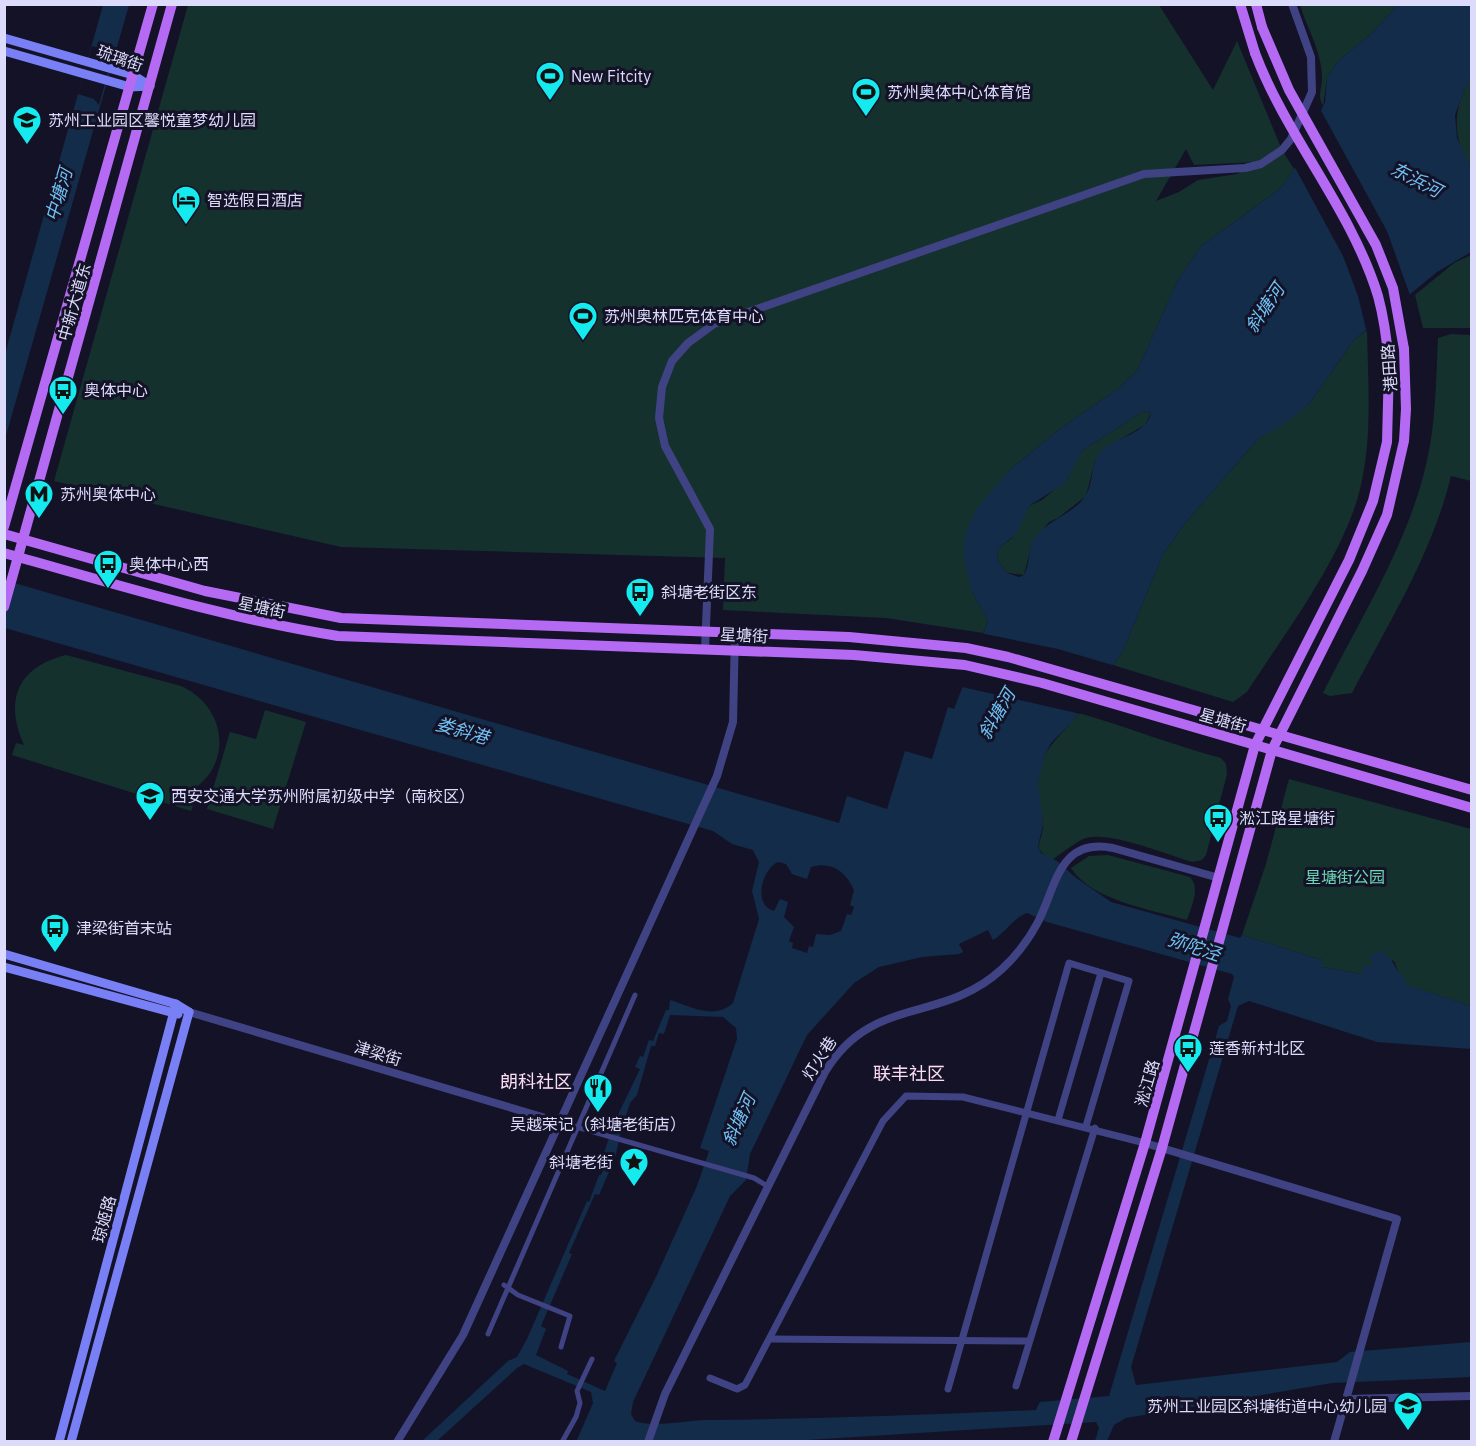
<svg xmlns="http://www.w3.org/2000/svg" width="1476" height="1446" viewBox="0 0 1476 1446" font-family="'IBM Plex Sans','Noto Sans SC',sans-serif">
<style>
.green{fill:#15312e;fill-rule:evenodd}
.water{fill:#132c4a;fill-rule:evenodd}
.pier{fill:#141227}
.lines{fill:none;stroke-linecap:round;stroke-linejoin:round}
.pedestrian{stroke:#404383;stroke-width:5}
.minor{stroke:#404383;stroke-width:7}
.tertiary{stroke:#404383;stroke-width:8}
.secondary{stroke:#7980f5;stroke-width:9}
.primary{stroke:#b56af4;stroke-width:10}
.primary-bridge{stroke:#b56af4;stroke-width:10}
.labels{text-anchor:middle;stroke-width:6;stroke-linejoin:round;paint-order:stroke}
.street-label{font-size:16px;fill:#dcdbfc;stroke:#141227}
.poi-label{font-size:16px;fill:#dcdbfc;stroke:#141227;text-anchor:start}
.park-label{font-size:16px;fill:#6bd8b4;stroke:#141227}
.water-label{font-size:18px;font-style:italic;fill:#70c2f5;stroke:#141227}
.neighbourhood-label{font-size:18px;fill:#fcddf3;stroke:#141227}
</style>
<rect width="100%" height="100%" fill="#141227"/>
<g class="green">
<path d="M188,5H1159L1213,90L1237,41L1282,150L1294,169L1281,188L1200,247L1178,280L1137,371L1119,388L1061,428L1010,470L971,590L988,621L983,633L886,618L723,610L725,558L341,547L54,481ZM1186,149L1194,165L1256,162L1268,157L1237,174L1198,180L1179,192L1156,201Z"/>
<path d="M1300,5H1398L1372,33L1338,61L1327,78L1323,106C1317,96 1322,88 1322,78C1322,52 1307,28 1300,5Z"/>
<path d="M1471,77V168C1451,137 1453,108 1471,77Z"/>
<path d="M1471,255V328H1423L1415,295L1454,263Z"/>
<path d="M1367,330C1368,385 1373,440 1359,493C1341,560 1285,633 1247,692L1233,702L1113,665L1123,651L1163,554L1186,522L1258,439L1310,403L1354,340Z"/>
<path d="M1451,334L1471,335V481L1451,476C1432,554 1389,622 1352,693L1330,696L1323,693C1360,619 1407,546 1426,465C1436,424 1436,380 1438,338Z"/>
<path d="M1143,411L1151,413L1145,425L1105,448L1095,461L1086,496L1058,518L1049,522L1032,543L1024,575L1007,573L997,559L998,549L1012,538L1029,506L1042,500L1068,478L1074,462L1082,451Z"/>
<path d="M66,655L181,686C230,708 234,773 182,795L195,799L191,811L12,755L16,743L24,745C4,701 17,667 66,655Z"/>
<path d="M265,710L306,722L273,829L207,809L230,732L256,739Z"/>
<path d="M1079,713C1127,727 1173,745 1221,758L1226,764L1227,774L1206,855L1202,860L1192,862C1168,855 1106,829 1083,839C1073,844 1062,853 1052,860C1030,846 1042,846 1043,825C1043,816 1039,807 1038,798C1036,750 1054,745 1079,713Z"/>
<path d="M1289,779L1471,829V1006L1403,984L1394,961L1388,959L1362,974L1322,967V960L1242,935L1266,864Z"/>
<path d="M1108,855L1190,877C1201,889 1191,907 1187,920C1153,910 1092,901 1071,868L1089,856Z"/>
</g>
<g class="water">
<path d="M103,5H129L5,439V354Z"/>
<path d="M1398,5H1471V77L1464,91L1455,115L1457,138L1471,168V252L1437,272L1354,340L1310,403L1291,419L1258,439L1186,522L1163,554L1123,651L1072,722L1051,743L1044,757L1038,783L1043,824L1038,846L1041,853L1057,861L1075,877L1111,902L1240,938L1242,935L1322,960V967L1362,974L1363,966H1373L1370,955L1383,951L1388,958L1390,957C1392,961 1399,975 1405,978L1404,984L1471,1006V1049L1377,1042L1249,1001L1238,1006L1131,1367L1136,1385L1337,1362L1350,1352L1471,1342V1377L1332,1383L1126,1418L1114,1425L1107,1441H1095L1099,1428L1096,1422L791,1441L576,1442L593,1403L591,1392L524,1364L517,1368L437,1441H422L508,1361L517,1357L527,1339L587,1201L589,1202L599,1175H601L607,1162L604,1160L607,1154L604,1153L613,1125L640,1069L635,1067L640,1056L643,1057L649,1040L653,1041L666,1010H669L670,1000C692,1007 714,1020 733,1003L759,919L752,891L759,862L753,850L732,844L713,831L5,628L4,580L839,823L847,796L887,809L905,751L932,759L948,707L954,709L988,621L971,590L964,559L965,536L976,509L1010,470L1061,428L1119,388L1137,371L1178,280L1200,247L1281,188L1294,169L1325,102L1327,78L1338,61L1372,33ZM1143,411L1151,413C1147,433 1118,437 1104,448C1089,461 1095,480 1086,495C1075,513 1050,519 1036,536C1027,547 1031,563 1024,575L1019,577L1007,573L997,559L998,549L1016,534L1029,506L1065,483L1082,451ZM778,862L786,864L792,874L807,879L811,867C832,861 846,872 854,890L850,905L854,907L851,915L847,914L841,931L830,935L816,934L813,947L809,946L807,953L792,948L793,943L789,941L794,927L784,917L788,902L780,899L774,911C752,905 762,869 778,862ZM1027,913L1047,922L1232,974L1234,977L1228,999L1231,1006L1227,1021L1219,1026L1109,1396L1040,1402L1036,1410C926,1415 817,1419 708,1420C689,1420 651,1428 635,1421L631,1414L633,1402L730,1196L746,1180L750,1154L807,1035L854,983L879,967L922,957L959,954L963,952L959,944L988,930L993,940C1006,932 1013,918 1027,913ZM670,1015L723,1017L736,1028L737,1039L700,1148L709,1151L697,1186L656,1277L614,1361L617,1363L605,1391L567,1374L568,1371L536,1355L546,1329L541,1326L572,1254L569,1253L595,1194L599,1195L615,1158L622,1127L630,1103L637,1095L651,1046H655L659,1033L664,1034Z"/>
</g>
<g class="pier">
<path d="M92,46L108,50L115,48L99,105L94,99L78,94Z"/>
<path d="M1319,107L1387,231L1411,298L1367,333L1358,296L1343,256L1293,164Z"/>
<path d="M980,633L1058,649L1116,666L1081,714L958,686Z"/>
</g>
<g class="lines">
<g class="pedestrian">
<path d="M559,1122L754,1178L769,1187"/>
<path d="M504,1285L518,1295L570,1316L561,1347"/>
<path d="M488,1334L635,995"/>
<path d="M562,1442L576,1417L580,1403L577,1391L592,1359"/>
</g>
<g class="minor">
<path d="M1058,1120L1101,973"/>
<path d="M770,1339L1029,1341"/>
<path d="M710,1378L737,1389L745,1385L883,1121L906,1096L963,1097L1145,1143"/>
<path d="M1016,1386L1095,1128"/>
<path d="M948,1389L1069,963L1129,981L1086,1126"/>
</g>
<g class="tertiary">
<path d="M705,649L710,529L665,446L659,418L662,387L672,361L688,343L714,324L1144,174L1245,168L1261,164L1282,150L1291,139L1312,92L1311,57L1292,4"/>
<path d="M189,1012L559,1122"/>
<path d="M1145,1143L1397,1219L1334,1442"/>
<path d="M1347,1399L1472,1396"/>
<path d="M397,1442L463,1335L717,776L733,722L735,632"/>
<path d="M648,1442L665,1394L825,1072C872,994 941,1025 1002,969C1016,956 1029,939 1038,922C1056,887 1059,837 1113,848L1219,878"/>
</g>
<g class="secondary">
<path d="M4,38L133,75L150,86"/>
<path d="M4,51L130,87L150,86"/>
<path d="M4,954L176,1004L189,1012"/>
<path d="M4,967L178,1014"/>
<path d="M59,1442L176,1004"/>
<path d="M71,1442L189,1012"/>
</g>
<g class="primary">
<path d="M1240,4L1255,53"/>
<path d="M1256,4L1262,27"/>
<path d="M4,527L153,4"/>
<path d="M4,534L205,591L341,618L849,637L966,648L1008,657L1472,790"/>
<path d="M4,553C115,584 224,618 338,636L854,655L965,665L1042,683L1472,808"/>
<path d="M4,607L172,4"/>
<path d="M1053,1442L1145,1143L1255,745L1349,560L1373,501L1387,442L1389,364"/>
<path d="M1071,1442L1162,1148L1272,750L1362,571L1387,515L1404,441L1406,409L1404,349"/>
</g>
<g class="primary-bridge">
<path d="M1262,27L1289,90L1376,245L1393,288L1404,349"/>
<path d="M1255,53C1287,138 1351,208 1378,296C1384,318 1387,341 1389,364"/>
</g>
</g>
<defs>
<g id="stadium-pin" transform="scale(1.5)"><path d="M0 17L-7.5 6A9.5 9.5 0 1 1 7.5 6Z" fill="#15eaee" stroke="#141227"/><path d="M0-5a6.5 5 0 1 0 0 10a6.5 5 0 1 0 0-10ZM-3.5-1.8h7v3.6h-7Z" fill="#111"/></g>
<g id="school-pin" transform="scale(1.5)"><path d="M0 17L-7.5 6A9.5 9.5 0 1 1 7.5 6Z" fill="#15eaee" stroke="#141227"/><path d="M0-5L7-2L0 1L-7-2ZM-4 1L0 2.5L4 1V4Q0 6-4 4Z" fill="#111"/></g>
<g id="hotel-pin" transform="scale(1.5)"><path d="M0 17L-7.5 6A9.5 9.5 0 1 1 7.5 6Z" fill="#15eaee" stroke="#141227"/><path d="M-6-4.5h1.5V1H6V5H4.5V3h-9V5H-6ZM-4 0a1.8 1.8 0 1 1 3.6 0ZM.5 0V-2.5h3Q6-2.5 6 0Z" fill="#111"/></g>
<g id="bus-pin" transform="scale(1.5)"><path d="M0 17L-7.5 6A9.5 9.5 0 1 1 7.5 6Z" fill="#15eaee" stroke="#141227"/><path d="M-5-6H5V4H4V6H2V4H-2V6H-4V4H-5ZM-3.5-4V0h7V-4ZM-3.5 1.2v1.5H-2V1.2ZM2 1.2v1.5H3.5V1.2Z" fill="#111"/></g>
<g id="metro-pin" transform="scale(1.5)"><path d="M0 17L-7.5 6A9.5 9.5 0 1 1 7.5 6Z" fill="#15eaee" stroke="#141227"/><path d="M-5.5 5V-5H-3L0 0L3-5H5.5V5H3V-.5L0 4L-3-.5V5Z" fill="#111"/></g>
<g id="restaurant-pin" transform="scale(1.5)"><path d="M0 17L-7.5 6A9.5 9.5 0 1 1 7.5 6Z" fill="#15eaee" stroke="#141227"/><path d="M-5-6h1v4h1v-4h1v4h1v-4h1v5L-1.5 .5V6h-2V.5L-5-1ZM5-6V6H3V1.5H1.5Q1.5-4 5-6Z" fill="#111"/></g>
<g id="sight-pin" transform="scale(1.5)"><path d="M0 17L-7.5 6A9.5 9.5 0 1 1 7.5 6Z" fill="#15eaee" stroke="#141227"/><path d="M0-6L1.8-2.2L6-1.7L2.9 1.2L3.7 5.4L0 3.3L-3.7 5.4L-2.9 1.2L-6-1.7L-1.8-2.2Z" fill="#111"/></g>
</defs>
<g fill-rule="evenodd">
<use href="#stadium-pin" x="550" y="76"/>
<use href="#stadium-pin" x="866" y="92"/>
<use href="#school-pin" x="27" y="120"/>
<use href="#hotel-pin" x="186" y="200"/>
<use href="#stadium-pin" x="583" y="316"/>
<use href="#bus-pin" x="63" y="390"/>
<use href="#metro-pin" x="39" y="494"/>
<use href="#bus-pin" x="108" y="564"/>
<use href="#bus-pin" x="640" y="592"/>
<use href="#school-pin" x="150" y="796"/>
<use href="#bus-pin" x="1218" y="818"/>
<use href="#bus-pin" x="55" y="928"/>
<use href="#bus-pin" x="1188" y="1048"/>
<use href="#restaurant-pin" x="598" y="1088"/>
<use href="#sight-pin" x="634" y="1162"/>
<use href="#school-pin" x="1408" y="1406"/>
</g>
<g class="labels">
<g class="street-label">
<text transform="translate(120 58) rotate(20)" y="6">琉璃街</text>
<text transform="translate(74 302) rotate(-74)" y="6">中新大道东</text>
<text transform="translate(1389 368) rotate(-94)" y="6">港田路</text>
<text transform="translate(262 607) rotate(12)" y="6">星塘街</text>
<text transform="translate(744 635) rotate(3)" y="6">星塘街</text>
<text transform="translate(1223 720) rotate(16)" y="6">星塘街</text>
<text transform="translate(378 1053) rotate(17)" y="6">津梁街</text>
<text transform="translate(819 1058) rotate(-57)" y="6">灯火巷</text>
<text transform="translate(1147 1083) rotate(-74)" y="6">淞江路</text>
<text transform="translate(104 1219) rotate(-75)" y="6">琼姬路</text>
</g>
<g class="poi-label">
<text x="571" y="82">New Fitcity</text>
<text x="887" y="98">苏州奥体中心体育馆</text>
<text x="48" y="126">苏州工业园区馨悦童梦幼儿园</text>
<text x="207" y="206">智选假日酒店</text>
<text x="604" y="322">苏州奥林匹克体育中心</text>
<text x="84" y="396">奥体中心</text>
<text x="60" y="500">苏州奥体中心</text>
<text x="129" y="570">奥体中心西</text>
<text x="661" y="598">斜塘老街区东</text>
<text x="171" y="802">西安交通大学苏州附属初级中学（南校区）</text>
<text x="1239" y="824">淞江路星塘街</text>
<text x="76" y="934">津梁街首末站</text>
<text x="1209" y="1054">莲香新村北区</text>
<text x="598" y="1130" text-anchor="middle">吴越荣记（斜塘老街店）</text>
<text x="613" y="1168" text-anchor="end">斜塘老街</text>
<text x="1387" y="1412" text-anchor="end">苏州工业园区斜塘街道中心幼儿园</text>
</g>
<g class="park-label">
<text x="1345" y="883">星塘街公园</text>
</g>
<g class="water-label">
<text transform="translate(1416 180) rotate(27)" y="6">东浜河</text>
<text transform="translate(59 195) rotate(-74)" y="6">中塘河</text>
<text transform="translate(1265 308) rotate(-56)" y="6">斜塘河</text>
<text transform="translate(997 714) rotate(-60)" y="6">斜塘河</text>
<text transform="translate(462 731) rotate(16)" y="6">娄斜港</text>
<text transform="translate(1194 947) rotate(18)" y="6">弥陀泾</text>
<text transform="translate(739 1120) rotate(-66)" y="6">斜塘河</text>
</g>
<g class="neighbourhood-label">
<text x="909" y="1080">联丰社区</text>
<text x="536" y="1088">朗科社区</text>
</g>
</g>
<rect width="1476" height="1446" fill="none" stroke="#dcdbfc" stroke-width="12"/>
</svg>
